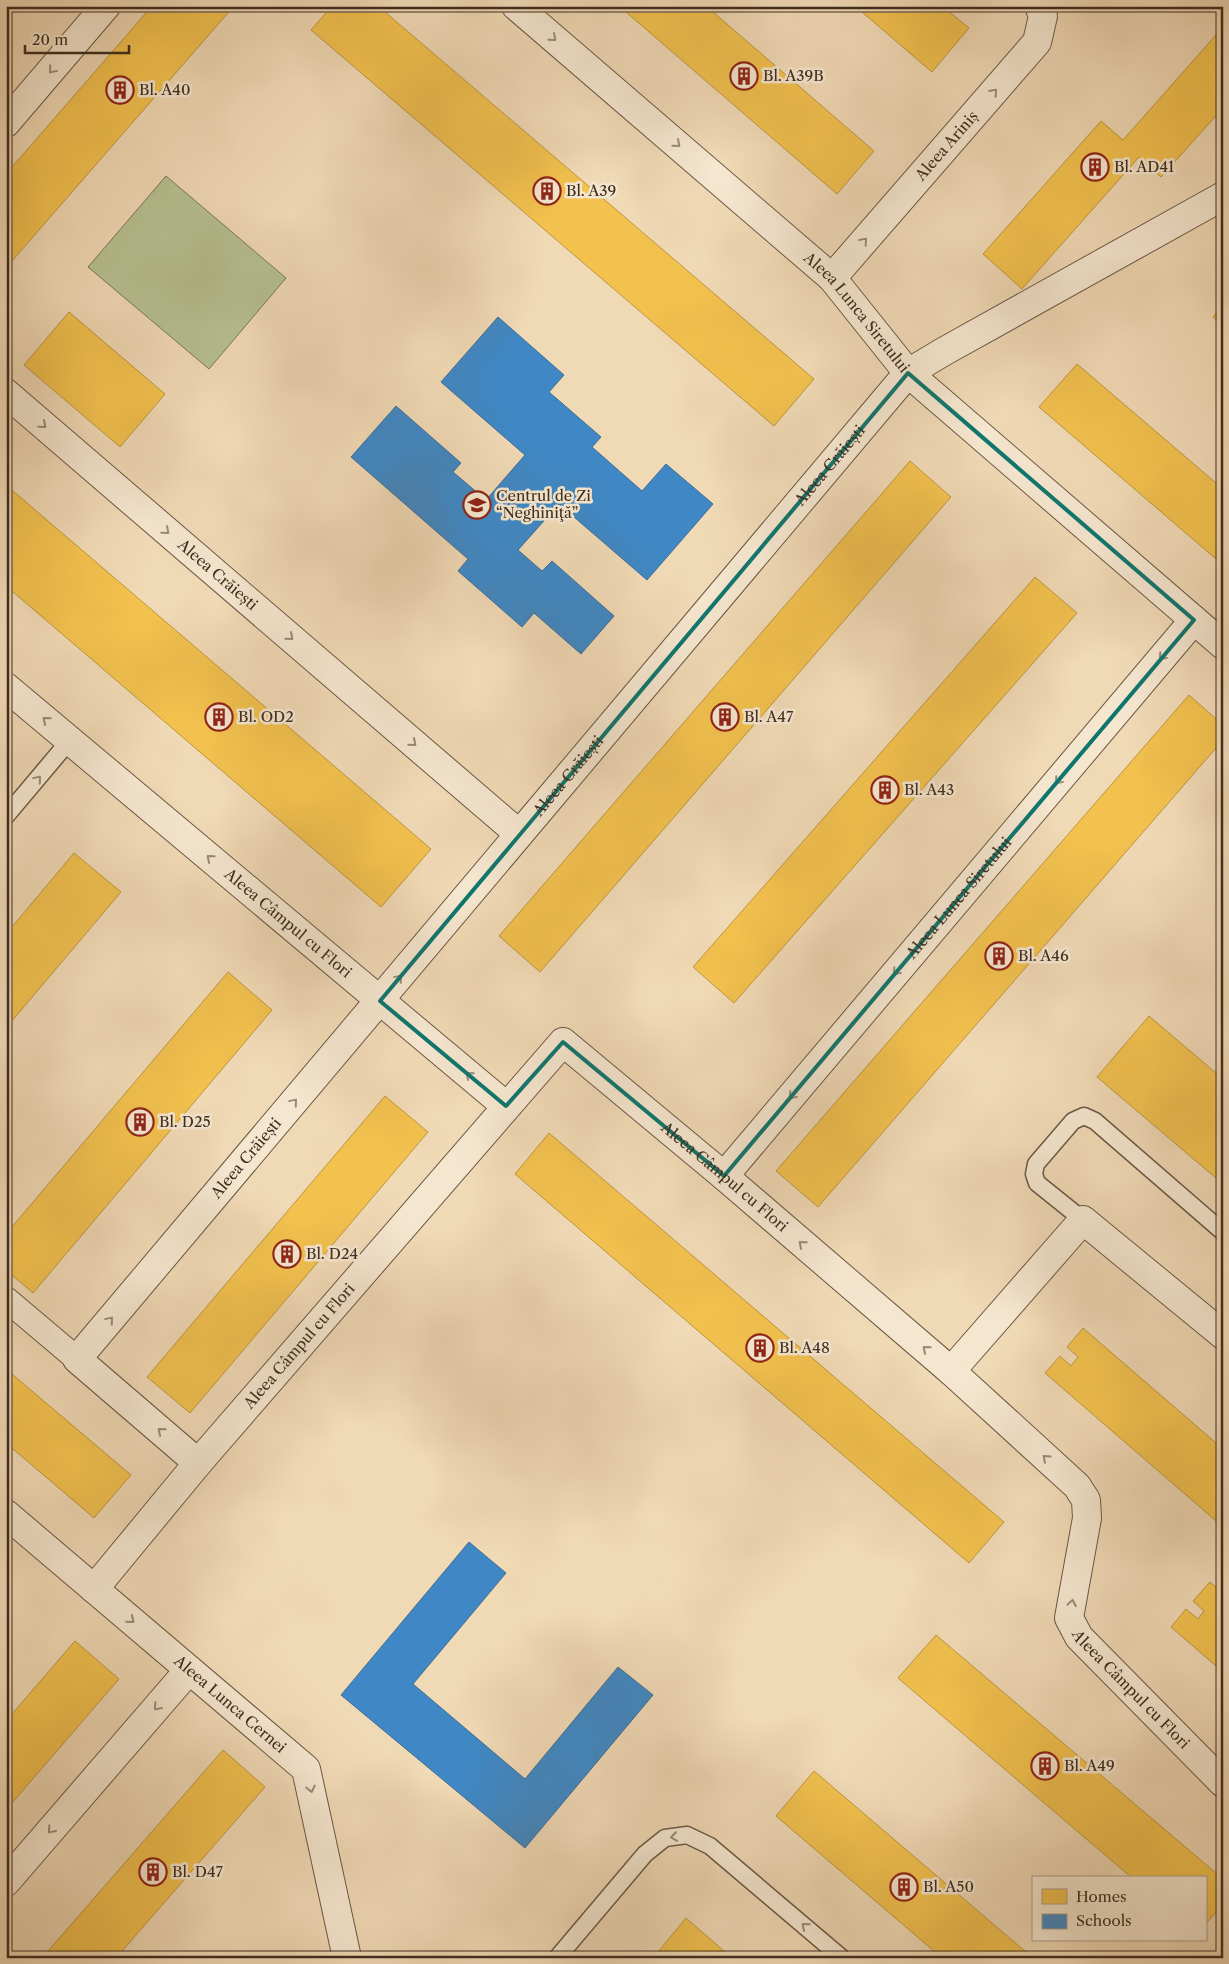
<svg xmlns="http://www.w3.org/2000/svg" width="1229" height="1964" viewBox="0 0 1229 1964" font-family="'Libre Caslon Text',serif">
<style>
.green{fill:#b6c090;stroke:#7a7658}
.homes{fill:#f2c14e;stroke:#bc9540}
.schools{fill:#3f88c5;stroke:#3f6d94}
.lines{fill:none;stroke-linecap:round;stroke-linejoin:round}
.service-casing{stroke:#6a5845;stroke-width:19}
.pedestrian-casing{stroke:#6a5845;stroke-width:26}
.minor-casing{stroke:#6a5845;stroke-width:30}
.service{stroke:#f5e6cf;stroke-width:16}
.pedestrian{stroke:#f5e6cf;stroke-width:24}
.minor{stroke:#f5e6cf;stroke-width:28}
.oneway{stroke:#9a8a78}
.marked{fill:none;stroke:#0f766e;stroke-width:4;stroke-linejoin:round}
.labels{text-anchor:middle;stroke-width:5;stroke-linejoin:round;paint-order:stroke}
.poi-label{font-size:15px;fill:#3e2d20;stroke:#f5e6cf;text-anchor:start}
.street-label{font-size:15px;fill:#3e2d20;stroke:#f5e6cf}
</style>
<rect width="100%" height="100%" fill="#f0d9b5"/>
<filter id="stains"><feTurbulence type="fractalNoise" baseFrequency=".004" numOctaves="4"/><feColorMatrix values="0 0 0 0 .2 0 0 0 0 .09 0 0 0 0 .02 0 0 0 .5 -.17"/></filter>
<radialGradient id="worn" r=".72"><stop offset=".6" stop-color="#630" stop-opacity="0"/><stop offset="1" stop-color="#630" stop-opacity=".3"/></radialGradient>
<path class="green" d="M166,176L286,278L209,369L88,267Z"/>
<g class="homes">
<path d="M152,6H234L12,261L6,256V174Z"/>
<path d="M332,6H378L814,379L774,426L311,30Z"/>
<path d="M619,6H706L874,151L837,194Z"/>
<path d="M855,6H942L969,28L932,72Z"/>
<path d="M1223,27V108L1161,177L1139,157L1022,289L983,254L1101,121L1123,140Z"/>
<path d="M1223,305V325L1213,317Z"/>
<path d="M69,312L165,394L120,447L24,365Z"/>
<path d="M1077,364L1223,489V565L1039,407Z"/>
<path d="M910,461L951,497L540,972L499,936Z"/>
<path d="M6,485L431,849L381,907L6,586Z"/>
<path d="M1035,577L1077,613L734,1003L693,967Z"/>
<path d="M1189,695L1223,725V740L818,1207L776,1171Z"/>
<path d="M74,853L121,892L6,1028V934Z"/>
<path d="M228,972L272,1010L33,1293L6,1270V1234Z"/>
<path d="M1149,1016L1223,1079V1184L1097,1077Z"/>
<path d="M385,1096L428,1132L190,1413L147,1377Z"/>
<path d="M549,1133L1004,1522L969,1563L515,1174Z"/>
<path d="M1083,1328L1223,1449V1527L1045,1373L1060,1356L1071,1366L1078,1357L1067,1347Z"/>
<path d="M6,1369L131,1475L94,1518L6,1443Z"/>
<path d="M1210,1582L1223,1593V1672L1171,1627L1186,1609L1198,1619L1204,1611L1193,1601Z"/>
<path d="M936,1635L1223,1879V1904L1205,1925V1878H1132L898,1678Z"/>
<path d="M75,1641L119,1679L6,1810V1721Z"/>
<path d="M223,1750L265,1787L116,1958H42Z"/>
<path d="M814,1771L1033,1958H942L776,1816Z"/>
<path d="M686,1918L732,1958H653Z"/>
</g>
<g class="schools">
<path d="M498,317L564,375L549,392L601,437L592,447L642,491L666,464L713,504L647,580L559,504L518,550L542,571L552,561L614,616L581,654L534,613L522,627L458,571L468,559L351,457L396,406L461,463L453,472L486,500L525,455L441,382Z"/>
<path d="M469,1542L506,1573L413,1684L525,1779L618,1667L653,1695L525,1848L341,1695Z"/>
</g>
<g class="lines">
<g class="service-casing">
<g id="service">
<path d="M6,816L70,740"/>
<path d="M1083,1220L1037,1183L1034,1174L1036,1164L1073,1121L1084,1116L1095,1121L1223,1232"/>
<path d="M557,1958L645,1854L665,1838L687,1835L710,1846L842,1958"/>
</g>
</g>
<g class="pedestrian-casing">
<path id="pedestrian" d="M6,1299L77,1359"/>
</g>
<g class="minor-casing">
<g id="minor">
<path id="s1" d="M516,6L832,278L908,373L1223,645"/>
<path d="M6,123L106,6"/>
<path id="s2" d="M832,278L1037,42L1043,16L1039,6"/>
<path id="s3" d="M6,393L519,834"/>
<path id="s4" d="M6,687L506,1106"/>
<path id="s5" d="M724,1176L1194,620"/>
<path d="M951,1371L1083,1220L1223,1335"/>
<path id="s6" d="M198,1463L77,1359L908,373L943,352L1223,196"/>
<path id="s7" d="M6,1514L306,1769L347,1958"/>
<path id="s8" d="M94,1589L198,1463L563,1042L724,1176L951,1371L1077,1486L1086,1500L1087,1518L1069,1618L1079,1637L1223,1783"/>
<path d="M6,1882L189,1670"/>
</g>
</g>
<use href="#service" class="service"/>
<use href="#pedestrian" class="pedestrian"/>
<use href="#minor" class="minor"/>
</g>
<defs><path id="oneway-chevron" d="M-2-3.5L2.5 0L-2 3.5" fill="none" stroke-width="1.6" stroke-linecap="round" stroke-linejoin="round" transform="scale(1.25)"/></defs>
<g class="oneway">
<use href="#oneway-chevron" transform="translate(553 38) rotate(41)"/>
<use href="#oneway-chevron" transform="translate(52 70) rotate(130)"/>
<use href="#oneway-chevron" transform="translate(994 92) rotate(-49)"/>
<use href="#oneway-chevron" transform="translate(677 144) rotate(41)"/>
<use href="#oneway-chevron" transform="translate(864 241) rotate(-49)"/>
<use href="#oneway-chevron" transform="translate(43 425) rotate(41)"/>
<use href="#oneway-chevron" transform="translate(166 531) rotate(41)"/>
<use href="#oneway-chevron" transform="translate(290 637) rotate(41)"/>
<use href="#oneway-chevron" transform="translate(1162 657) rotate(130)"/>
<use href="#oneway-chevron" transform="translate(46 720) rotate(-140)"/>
<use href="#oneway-chevron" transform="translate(413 743) rotate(41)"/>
<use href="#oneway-chevron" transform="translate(38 779) rotate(-50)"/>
<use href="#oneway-chevron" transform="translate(1058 781) rotate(130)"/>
<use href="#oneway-chevron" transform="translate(210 858) rotate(-140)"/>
<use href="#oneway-chevron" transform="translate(896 972) rotate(130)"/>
<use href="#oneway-chevron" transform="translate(399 978) rotate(-50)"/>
<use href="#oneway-chevron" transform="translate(469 1075) rotate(-140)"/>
<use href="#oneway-chevron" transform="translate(792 1096) rotate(130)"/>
<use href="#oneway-chevron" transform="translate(294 1102) rotate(-50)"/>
<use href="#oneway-chevron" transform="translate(802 1244) rotate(-139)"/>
<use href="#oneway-chevron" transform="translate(110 1320) rotate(-50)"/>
<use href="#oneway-chevron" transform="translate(926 1349) rotate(-139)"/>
<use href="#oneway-chevron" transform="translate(161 1431) rotate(-140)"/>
<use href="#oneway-chevron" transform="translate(1046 1458) rotate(-138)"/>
<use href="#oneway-chevron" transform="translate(1072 1603) rotate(-80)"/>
<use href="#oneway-chevron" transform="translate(131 1620) rotate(40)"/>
<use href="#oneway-chevron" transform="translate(157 1707) rotate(131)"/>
<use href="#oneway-chevron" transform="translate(311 1789) rotate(78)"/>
<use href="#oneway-chevron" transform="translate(51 1830) rotate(131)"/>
<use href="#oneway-chevron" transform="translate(674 1837) rotate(172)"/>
<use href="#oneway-chevron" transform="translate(805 1926) rotate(-140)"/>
</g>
<path class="marked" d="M908,373L1194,620L724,1176L563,1042L506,1106L380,1001Z"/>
<defs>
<g id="building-ring" transform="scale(1.4375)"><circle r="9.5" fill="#f5e6cf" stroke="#8f2418" stroke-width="1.5"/><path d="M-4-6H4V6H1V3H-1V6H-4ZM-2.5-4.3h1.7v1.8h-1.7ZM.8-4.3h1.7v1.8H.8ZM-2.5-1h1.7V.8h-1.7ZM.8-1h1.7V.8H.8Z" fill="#8f2418"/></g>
<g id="school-ring" transform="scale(1.4375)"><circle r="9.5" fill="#f5e6cf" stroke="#8f2418" stroke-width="1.5"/><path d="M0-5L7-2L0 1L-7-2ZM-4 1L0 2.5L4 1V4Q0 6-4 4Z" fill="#8f2418"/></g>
</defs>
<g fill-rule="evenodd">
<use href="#building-ring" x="744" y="76"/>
<use href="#building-ring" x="120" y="90"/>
<use href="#building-ring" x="1095" y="167"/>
<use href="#building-ring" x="547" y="191"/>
<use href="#school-ring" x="477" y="505"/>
<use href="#building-ring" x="219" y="717"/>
<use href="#building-ring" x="725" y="717"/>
<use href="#building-ring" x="885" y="790"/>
<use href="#building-ring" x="999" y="956"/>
<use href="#building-ring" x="140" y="1122"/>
<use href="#building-ring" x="287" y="1254"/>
<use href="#building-ring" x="760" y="1348"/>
<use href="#building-ring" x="1045" y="1766"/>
<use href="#building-ring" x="153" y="1872"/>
<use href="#building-ring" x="904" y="1887"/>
</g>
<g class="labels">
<g class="poi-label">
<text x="763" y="81">Bl. A39B</text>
<text x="139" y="95">Bl. A40</text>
<text x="1114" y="172">Bl. AD41</text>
<text x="566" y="196">Bl. A39</text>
<text x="496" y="501">Centrul de Zi<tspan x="496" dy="17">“Neghiniţă”</tspan></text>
<text x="238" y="722">Bl. OD2</text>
<text x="744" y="722">Bl. A47</text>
<text x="904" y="795">Bl. A43</text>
<text x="1018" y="961">Bl. A46</text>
<text x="159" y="1127">Bl. D25</text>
<text x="306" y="1259">Bl. D24</text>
<text x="779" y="1353">Bl. A48</text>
<text x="1064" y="1771">Bl. A49</text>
<text x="172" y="1877">Bl. D47</text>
<text x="923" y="1892">Bl. A50</text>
</g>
<g class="street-label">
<text dy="5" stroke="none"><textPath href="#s2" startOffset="175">Aleea Ariniș</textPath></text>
<text dy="5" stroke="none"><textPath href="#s1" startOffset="459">Aleea Lunca Siretului</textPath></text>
<text dy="5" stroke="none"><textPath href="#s6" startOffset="1328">Aleea Crăiești</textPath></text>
<text dy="5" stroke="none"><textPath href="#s3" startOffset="279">Aleea Crăiești</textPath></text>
<text dy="5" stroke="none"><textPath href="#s6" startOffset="922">Aleea Crăiești</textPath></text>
<text dy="5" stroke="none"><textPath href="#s5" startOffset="364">Aleea Lunca Siretului</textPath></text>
<text dy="5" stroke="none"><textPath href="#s4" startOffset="368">Aleea Câmpul cu Flori</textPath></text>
<text dy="5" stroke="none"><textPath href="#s6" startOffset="422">Aleea Crăiești</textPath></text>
<text dy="5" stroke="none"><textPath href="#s8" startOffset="931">Aleea Câmpul cu Flori</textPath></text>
<text dy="5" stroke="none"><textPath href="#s8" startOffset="318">Aleea Câmpul cu Flori</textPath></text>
<text dy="5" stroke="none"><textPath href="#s8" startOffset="1631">Aleea Câmpul cu Flori</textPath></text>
<text dy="5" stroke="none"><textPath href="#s7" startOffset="294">Aleea Lunca Cernei</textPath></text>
</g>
</g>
<rect width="1229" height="1964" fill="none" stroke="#f0d9b5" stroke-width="25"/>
<rect x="8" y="8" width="1214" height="1949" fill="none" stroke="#3e2d20" stroke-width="2.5"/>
<rect x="12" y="12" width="1204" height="1939" fill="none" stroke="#3e2d20"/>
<rect x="1032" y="1876" width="175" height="65" fill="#f5e6cf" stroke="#ac9c89"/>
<rect x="1042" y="1889" width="25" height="15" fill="#f2c14e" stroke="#ac9c89"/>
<text x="1076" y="1902" font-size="15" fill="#3e2d20">Homes</text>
<rect x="1042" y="1914" width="25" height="15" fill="#3f88c5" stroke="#ac9c89"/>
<text x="1076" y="1926" font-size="15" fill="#3e2d20">Schools</text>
<path d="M25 45v8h104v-8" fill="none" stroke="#3e2d20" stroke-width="2.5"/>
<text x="32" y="45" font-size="15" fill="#3e2d20" stroke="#f5e6cf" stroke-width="4" paint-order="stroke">20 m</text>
<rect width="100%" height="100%" filter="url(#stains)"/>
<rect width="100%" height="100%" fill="url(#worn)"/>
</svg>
